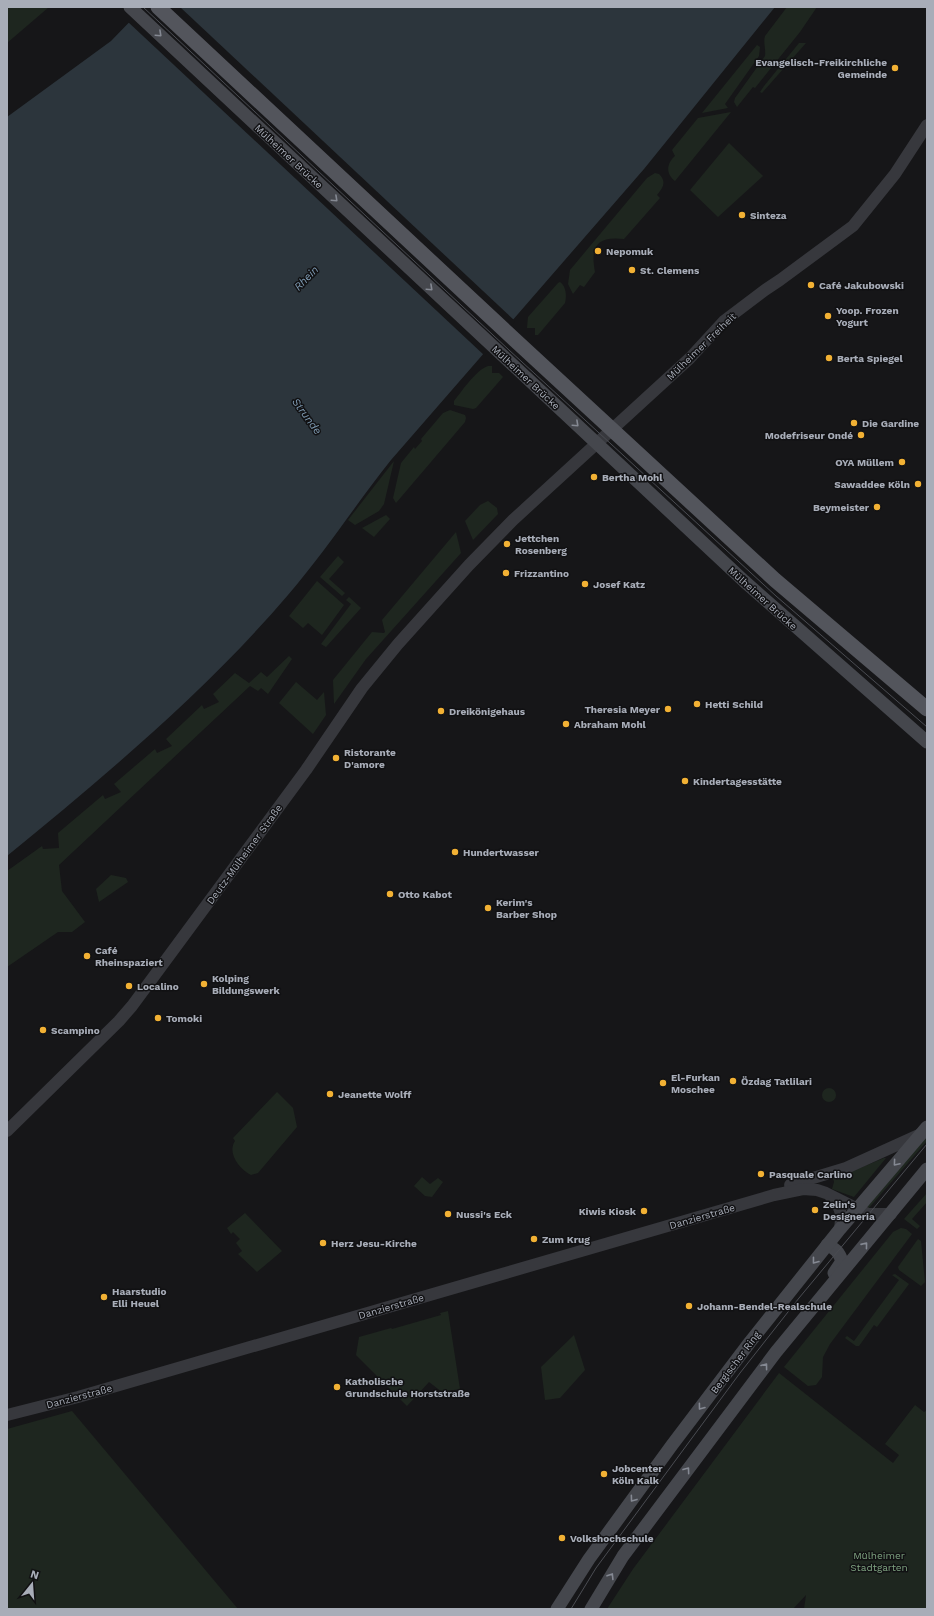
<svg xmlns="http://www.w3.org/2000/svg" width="934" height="1616" viewBox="0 0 934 1616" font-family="'Work Sans',sans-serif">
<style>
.green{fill:#1e261f}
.water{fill:#2c353c}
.pier{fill:#161618}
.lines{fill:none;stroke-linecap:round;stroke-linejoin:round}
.tertiary{stroke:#37383d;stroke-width:12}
.secondary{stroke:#45474d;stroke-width:13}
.tram{stroke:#4a4c52;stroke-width:1}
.secondary-bridge{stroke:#45474d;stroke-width:13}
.primary-bridge{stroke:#53555c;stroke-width:15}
.oneway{stroke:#858993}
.poi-dot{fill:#f2b134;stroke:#111113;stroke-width:1.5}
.labels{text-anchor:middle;stroke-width:3;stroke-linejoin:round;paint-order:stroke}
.poi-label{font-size:10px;font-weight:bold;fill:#a8adb8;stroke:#111113;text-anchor:start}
.street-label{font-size:10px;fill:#a8adb8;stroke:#111113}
.park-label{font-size:10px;fill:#7fa381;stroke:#111113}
.water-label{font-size:11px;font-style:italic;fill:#7f9bb3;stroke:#111113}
</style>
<rect width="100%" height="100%" fill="#161618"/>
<g class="green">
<path d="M7,7H49L7,43Z"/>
<path d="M787,7H817L800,32L755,88L753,87L737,107L734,102L735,98L765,56C766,49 763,42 765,36Z"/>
<path d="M799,43H806L762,93L760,92L764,86Z"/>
<path d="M757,45L760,47L759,56L725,104L728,108L702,113Z"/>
<path d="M731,112L675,181C665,173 667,163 675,156L672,150L698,118Z"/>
<path d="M729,143L763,176L718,217L690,190Z"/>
<path d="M655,173L659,174C667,182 663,188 657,195L660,198L624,239C597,236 590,246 595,272L584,287L580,285L573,294L568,284L570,270L647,178Z"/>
<path d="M560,282C566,286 567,296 565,303L538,335H535V328H527L528,317L558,283Z"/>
<path d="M488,366H492V373H499L503,377L476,408L473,409L454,405V401C462,391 476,370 488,366Z"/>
<path d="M450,410L465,415L466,418L465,422L396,503L393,498L401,463L414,447L415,449L422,441L421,439L443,413Z"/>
<path d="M394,461L384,504L379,511L355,525L348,520Z"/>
<path d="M488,501L497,508L498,514L473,540L465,521L480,505Z"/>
<path d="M386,515L390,519L374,537L362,528Z"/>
<path d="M456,532L461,553L366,659L334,704L333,680L372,632L384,633L385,632L382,620Z"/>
<path d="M338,556L344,562L329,579L345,593L342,596L320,577Z"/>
<path d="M317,581L326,589L299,616L326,589L344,605L322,635L308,623L303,628L289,616Z"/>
<path d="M349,597L361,608L326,647L321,644L351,604L346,600Z"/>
<path d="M289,656L292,659L268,694L261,688L258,691L250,686L59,865L62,891L85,922L72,932H58L7,967V871L42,846L43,849L59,848L58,833L103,795L105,799L121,792L114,784L155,749L157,753L172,746L166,739L202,705L204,709L219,702L213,694L235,673L249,683L261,672L267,677Z"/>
<path d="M296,682L317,700L324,692L326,715L313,734L279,703Z"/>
<path d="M111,875L126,878L128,882L99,902L96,889Z"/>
<circle cx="829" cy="1095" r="7"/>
<path d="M277,1092L293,1108L297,1127L258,1173L251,1175C239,1169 227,1153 235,1141L233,1138Z"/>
<path d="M927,1135V1141L868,1209L867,1207Z"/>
<path d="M884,1158H886L854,1197L832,1189L834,1182L833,1177L848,1173Z"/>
<path d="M422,1177L430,1184L438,1178L443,1182L432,1197L425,1196L414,1186Z"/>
<path d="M927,1193V1202L912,1219L920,1226L917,1229L904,1219Z"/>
<path d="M245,1213L282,1251L257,1272L238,1254L242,1251L236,1243L240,1239L233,1232L231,1234L227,1228Z"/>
<path d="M901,1228L906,1229L912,1234L830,1344L823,1357L822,1377L816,1385L808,1386L784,1367L893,1232Z"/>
<path d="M918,1239L921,1241L925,1282L921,1286L899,1270L898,1267Z"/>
<path d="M895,1274L909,1284L877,1327L874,1325L859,1346H856L845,1338L847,1336L854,1341L899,1280L892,1275Z"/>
<path d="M448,1311L460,1389L442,1392L429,1382L407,1406L356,1355L359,1337L391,1328L392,1329L441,1315L440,1313Z"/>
<path d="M574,1335L585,1370L560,1398L545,1400L541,1367Z"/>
<path d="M779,1373L893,1463L899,1455L885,1444L915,1405L924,1412L927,1410V1609H804L806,1595L793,1609H607L633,1569Z"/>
<path d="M72,1411L238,1609H7V1429Z"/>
</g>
<path class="water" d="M144,7H775L644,169L391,460C356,504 325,552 288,595C206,691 105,776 7,856V117L111,41Z"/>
<path class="pier" d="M141,7H180L515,321L485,356L127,21Z"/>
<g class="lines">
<g class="tertiary">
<path d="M7,1131L119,1021L132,1006L306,770L362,688L398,644L469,565L513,520L690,358L724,321L765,290L780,280L853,226L895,174L927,125"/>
<path d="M790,1185L846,1168L921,1134"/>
<path d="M831,1197C842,1209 842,1214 840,1229"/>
<path d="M7,1415L78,1397L178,1368L774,1195L803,1189L817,1190L826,1193L868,1214H891"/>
</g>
<g class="secondary">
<path d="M827,1245C835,1248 839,1252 842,1261L834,1273"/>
<path d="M557,1609L589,1559L672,1445L750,1342L840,1229L927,1127"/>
<path d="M591,1609L623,1556L776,1352L927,1169"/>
</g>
<g class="tram">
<path d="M143,7L509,350L776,596L927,727"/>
<path d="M571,1609L596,1568L740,1373L799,1298L927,1144"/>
</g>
<path class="secondary-bridge" d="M130,7L744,581L927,742"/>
<path class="primary-bridge" d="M158,7L515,340L775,580L927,709"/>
</g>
<defs><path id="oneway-chevron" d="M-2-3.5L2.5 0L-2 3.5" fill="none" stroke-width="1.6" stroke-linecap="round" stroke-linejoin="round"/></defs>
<g class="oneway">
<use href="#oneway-chevron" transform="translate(159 34) rotate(43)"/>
<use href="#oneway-chevron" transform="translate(335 199) rotate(43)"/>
<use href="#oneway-chevron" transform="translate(430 288) rotate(43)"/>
<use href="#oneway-chevron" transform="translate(576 424) rotate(43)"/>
<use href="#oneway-chevron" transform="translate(896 1163) rotate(130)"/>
<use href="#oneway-chevron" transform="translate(865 1245) rotate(-51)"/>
<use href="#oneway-chevron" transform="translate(815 1261) rotate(128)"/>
<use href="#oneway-chevron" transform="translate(765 1366) rotate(-53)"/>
<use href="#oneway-chevron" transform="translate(701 1407) rotate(127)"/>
<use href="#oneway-chevron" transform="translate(687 1470) rotate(-54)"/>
<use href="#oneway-chevron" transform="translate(633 1499) rotate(126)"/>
<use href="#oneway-chevron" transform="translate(611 1576) rotate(-58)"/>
</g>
<g class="poi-dot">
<circle cx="895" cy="68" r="4"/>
<circle cx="742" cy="215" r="4"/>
<circle cx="598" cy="251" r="4"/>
<circle cx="632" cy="270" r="4"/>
<circle cx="811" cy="285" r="4"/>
<circle cx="828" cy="316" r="4"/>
<circle cx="829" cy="358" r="4"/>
<circle cx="854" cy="423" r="4"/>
<circle cx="861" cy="435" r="4"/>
<circle cx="902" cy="462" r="4"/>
<circle cx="594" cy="477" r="4"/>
<circle cx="918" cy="484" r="4"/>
<circle cx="877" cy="507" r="4"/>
<circle cx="507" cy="544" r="4"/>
<circle cx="506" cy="573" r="4"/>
<circle cx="585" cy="584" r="4"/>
<circle cx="697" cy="704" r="4"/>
<circle cx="668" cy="709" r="4"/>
<circle cx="441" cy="711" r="4"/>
<circle cx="566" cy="724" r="4"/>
<circle cx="336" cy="758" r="4"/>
<circle cx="685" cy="781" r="4"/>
<circle cx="455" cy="852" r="4"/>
<circle cx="390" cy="894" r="4"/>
<circle cx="488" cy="908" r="4"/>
<circle cx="87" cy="956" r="4"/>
<circle cx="204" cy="984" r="4"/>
<circle cx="129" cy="986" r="4"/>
<circle cx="158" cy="1018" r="4"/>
<circle cx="43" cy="1030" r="4"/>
<circle cx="733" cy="1081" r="4"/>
<circle cx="663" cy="1083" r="4"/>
<circle cx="330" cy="1094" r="4"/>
<circle cx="761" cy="1174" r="4"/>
<circle cx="815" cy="1210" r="4"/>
<circle cx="644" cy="1211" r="4"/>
<circle cx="448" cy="1214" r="4"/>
<circle cx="534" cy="1239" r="4"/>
<circle cx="323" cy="1243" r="4"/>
<circle cx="104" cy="1297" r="4"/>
<circle cx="689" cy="1306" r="4"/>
<circle cx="337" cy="1387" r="4"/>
<circle cx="604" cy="1474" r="4"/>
<circle cx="562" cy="1538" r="4"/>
</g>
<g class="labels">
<g class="poi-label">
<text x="887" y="66" text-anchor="end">Evangelisch-Freikirchliche<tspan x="887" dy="12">Gemeinde</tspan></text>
<text x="750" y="219">Sinteza</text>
<text x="606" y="255">Nepomuk</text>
<text x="640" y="274">St. Clemens</text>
<text x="819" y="289">Café Jakubowski</text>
<text x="836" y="314">Yoop. Frozen<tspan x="836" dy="12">Yogurt</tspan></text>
<text x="837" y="362">Berta Spiegel</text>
<text x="862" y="427">Die Gardine</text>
<text x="853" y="439" text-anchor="end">Modefriseur Ondé</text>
<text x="894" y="466" text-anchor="end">OYA Müllem</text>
<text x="602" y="481">Bertha Mohl</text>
<text x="910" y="488" text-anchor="end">Sawaddee Köln</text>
<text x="869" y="511" text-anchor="end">Beymeister</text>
<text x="515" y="542">Jettchen<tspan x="515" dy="12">Rosenberg</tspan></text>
<text x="514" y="577">Frizzantino</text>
<text x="593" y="588">Josef Katz</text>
<text x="705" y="708">Hetti Schild</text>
<text x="660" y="713" text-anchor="end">Theresia Meyer</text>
<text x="449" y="715">Dreikönigehaus</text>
<text x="574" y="728">Abraham Mohl</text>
<text x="344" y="756">Ristorante<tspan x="344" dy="12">D'amore</tspan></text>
<text x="693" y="785">Kindertagesstätte</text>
<text x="463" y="856">Hundertwasser</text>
<text x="398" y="898">Otto Kabot</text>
<text x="496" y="906">Kerim's<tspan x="496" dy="12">Barber Shop</tspan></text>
<text x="95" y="954">Café<tspan x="95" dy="12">Rheinspaziert</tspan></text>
<text x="212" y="982">Kolping<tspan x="212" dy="12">Bildungswerk</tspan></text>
<text x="137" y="990">Localino</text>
<text x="166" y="1022">Tomoki</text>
<text x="51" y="1034">Scampino</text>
<text x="671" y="1081">El-Furkan<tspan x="671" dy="12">Moschee</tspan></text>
<text x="741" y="1085">Özdag Tatlilari</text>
<text x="338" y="1098">Jeanette Wolff</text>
<text x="769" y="1178">Pasquale Carlino</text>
<text x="823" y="1208">Zelin‘s<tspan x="823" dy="12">Designeria</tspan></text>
<text x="636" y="1215" text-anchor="end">Kiwis Kiosk</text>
<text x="456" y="1218">Nussi's Eck</text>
<text x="542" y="1243">Zum Krug</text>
<text x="331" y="1247">Herz Jesu-Kirche</text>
<text x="112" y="1295">Haarstudio<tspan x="112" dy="12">Elli Heuel</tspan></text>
<text x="697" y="1310">Johann-Bendel-Realschule</text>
<text x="345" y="1385">Katholische<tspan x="345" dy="12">Grundschule Horststraße</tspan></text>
<text x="612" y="1472">Jobcenter<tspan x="612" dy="12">Köln Kalk</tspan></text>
<text x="570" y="1542">Volkshochschule</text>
</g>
<g class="street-label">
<text transform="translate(289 156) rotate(43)" y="4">Mülheimer Brücke</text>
<text transform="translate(701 346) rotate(-44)" y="4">Mülheimer Freiheit</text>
<text transform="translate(526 377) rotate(43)" y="4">Mülheimer Brücke</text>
<text transform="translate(763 598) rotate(42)" y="4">Mülheimer Brücke</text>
<text transform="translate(244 854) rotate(-54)" y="4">Deutz-Mülheimer Straße</text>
<text transform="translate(702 1216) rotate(-16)" y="4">Danzierstraße</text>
<text transform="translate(391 1306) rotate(-16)" y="4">Danzierstraße</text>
<text transform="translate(735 1362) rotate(-53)" y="4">Bergischer Ring</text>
<text transform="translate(79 1396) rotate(-15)" y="4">Danzierstraße</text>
</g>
<g class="park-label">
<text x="879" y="1559">Mülheimer<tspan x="879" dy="12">Stadtgarten</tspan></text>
</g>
<g class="water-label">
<text transform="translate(306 278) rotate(-46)" y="4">Rhein</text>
<text transform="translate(307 416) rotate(54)" y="4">Strunde</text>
</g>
</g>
<rect width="934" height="1616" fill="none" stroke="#a8adb8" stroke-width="16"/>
<g transform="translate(32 1584) rotate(17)" stroke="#111113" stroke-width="3" paint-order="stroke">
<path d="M0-3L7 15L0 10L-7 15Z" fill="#a8adb8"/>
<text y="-6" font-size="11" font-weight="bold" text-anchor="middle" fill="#a8adb8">N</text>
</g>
</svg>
